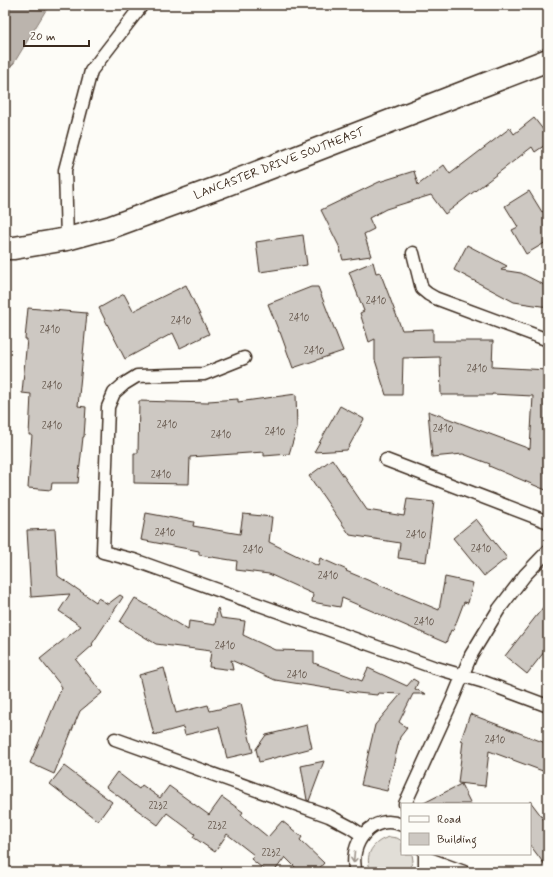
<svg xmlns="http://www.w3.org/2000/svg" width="553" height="877" viewBox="0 0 553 877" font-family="Mynerve,sans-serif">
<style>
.green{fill:#e1ded7;stroke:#8e847a}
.water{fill:#bbb4ad;stroke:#887d74}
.building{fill:#cdc8c2;stroke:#3b2a1e}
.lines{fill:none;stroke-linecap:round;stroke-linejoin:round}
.service-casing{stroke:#3b2a1e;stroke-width:15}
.secondary-casing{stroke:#3b2a1e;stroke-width:25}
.service{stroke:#fdfcf7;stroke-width:12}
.secondary{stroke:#fdfcf7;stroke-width:22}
.oneway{stroke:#9c938a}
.labels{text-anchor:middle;stroke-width:3;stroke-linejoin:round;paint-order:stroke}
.number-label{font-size:10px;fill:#605247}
.street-label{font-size:12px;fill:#3b2a1e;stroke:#fdfcf7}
</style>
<rect width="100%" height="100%" fill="#fdfcf7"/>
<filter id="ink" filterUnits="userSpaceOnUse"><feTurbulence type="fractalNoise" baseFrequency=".025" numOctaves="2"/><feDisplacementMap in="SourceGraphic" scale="8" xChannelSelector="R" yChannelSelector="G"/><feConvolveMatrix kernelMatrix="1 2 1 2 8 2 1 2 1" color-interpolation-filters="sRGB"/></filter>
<g filter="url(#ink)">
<path class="green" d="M390,837L397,838L402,841V854H412L413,861L408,872H372C362,856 374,840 390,837Z"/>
<path class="water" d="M5,5H49L14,63L5,72Z"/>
<g class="building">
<path d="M534,118L548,136V143L535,152L532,147L445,214L431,195L386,209L369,218L374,229L364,234L371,256L343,260L339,246L321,210L379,182L414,171L418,185L444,165L450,174L510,128L514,134Z"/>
<path d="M529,191L542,212L548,209V241L526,254L512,230L518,227L505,206Z"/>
<path d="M303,235L307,265L260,272L256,242Z"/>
<path d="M467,245L507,266L501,270L521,273L548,287V307L514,302L454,270Z"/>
<path d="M373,262L376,273L380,272L402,330L433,329V341H493L492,367L548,370V491L489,466L490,464L463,454L432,457L428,411L530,449L533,396L492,394V395H441L440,357L403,358L402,395H386L375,360V339L369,342L360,313L364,311L349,272Z"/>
<path d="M186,285L209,334L180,348L173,333L125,359L99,308L124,294L133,311Z"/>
<path d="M311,287H318L343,351L293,368L280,332H279L268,304Z"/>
<path d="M28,308L87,313L78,406L86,407L84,437H83L78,483H52L51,490L28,488L32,435H29L31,394L22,393L27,339H25Z"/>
<path d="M296,394L297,428L289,454L264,456V452L190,457L189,484L134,483V453H138L139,401L208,403V401L238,399V402Z"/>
<path d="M340,406L364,419L347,450L314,452Z"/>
<path d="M332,459L367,510L404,516L407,499L434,502L426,562L398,558L400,543L350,535L309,476Z"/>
<path d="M146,513L194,522L193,526L240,534L243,514L272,517L269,542L318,566L320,558L347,570L346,571L439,610L445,577L473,583L468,603L464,602L453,631L451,630L446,643L342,598L340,607L312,602L313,594L269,574L236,570L237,561L199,555V551L141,540Z"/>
<path d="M476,519L507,558L484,576L453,538Z"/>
<path d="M55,529L58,576L96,602L98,598L108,604L120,595L123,597L92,644L93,645L76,660L102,693L80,711L54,774L30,763L62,687L40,659L81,626L59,611L70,594L31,597L27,530Z"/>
<path d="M135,598L188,630L189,621L215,625L217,609L218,608L221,618L245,621L243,635L275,650L314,651V663L362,681L368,668L407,686L413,679L418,682L415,689L426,694H413L399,722L407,728L400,737L387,791L361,785L375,725L401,694L378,693L377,695L357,693L275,680L231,660L233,670L209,667L211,651L156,644L120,622Z"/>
<path d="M548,601V647L527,674L505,656Z"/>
<path d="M164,668L176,713L208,705L210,711L241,704L253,752L227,758L219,727L185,735L183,727L154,735L139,675Z"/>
<path d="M470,714L548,744V773L489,751L485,786L458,783L463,741L461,740Z"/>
<path d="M307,725L312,748L259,762L256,749L266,735Z"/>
<path d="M324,761L309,801L307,800L301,766Z"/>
<path d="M64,766L112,802L98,821L50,784Z"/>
<path d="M117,772L139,789L142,785L160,798L169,786L209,815L222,797L243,812L241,815L268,837L282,821L302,837L300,840L324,863L316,872H300L285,857L274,872H267L251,859L254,855L227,834L215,852L193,837L195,834L167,813L158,825L106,787Z"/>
<path d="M461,784L471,804H422Z"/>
<path d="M530,801L548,825V869L530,845Z"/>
</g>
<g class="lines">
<g class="service-casing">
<g id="service">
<path d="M67,239L65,170L91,71L142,5"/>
<path d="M413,253L422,289L428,294L435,298L548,340"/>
<path d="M244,358L204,374L137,376L124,384L114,393L108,407L103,552L134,560L433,667L481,681L548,706"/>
<path d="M386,460L548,522"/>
<path d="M115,739L329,816L350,827L362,835"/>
<path d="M405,804L452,701L471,655L499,609L525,575L548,551"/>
<path d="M426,858L464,872"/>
<path d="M356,872C347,844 373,812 402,825"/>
<path d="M423,872L425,866V854"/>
</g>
</g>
<g class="secondary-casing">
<path id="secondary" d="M5,248H14L67,239L111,227L220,187L548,60"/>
</g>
<use href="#service" class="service"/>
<use href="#secondary" class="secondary"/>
</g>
<defs><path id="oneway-shaft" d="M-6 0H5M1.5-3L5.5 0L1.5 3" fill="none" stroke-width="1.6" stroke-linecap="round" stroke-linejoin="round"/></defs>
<use class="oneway" href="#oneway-shaft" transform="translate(354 857) rotate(95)"/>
</g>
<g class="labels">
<g class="number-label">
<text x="376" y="304">2410</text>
<text x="299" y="321">2410</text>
<text x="181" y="324">2410</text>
<text x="50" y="333">2410</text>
<text x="314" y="354">2410</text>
<text x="477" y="372">2410</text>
<text x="52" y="389">2410</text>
<text x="167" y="428">2410</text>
<text x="52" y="429">2410</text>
<text x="443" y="432">2410</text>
<text x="275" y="435">2410</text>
<text x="221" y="438">2410</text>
<text x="161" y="478">2410</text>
<text x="165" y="536">2410</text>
<text x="416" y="538">2410</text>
<text x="481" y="552">2410</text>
<text x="253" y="553">2410</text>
<text x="328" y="579">2410</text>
<text x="424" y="625">2410</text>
<text x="225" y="649">2410</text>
<text x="297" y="678">2410</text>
<text x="495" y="743">2410</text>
<text x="158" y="809">2232</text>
<text x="217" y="829">2232</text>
<text x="271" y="856">2232</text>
</g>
<g class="street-label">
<text transform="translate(279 163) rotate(-21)" y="4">LANCASTER DRIVE SOUTHEAST</text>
</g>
</g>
<rect width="553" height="877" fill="none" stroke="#fdfcf7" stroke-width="20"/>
<rect x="10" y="10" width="533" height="857" fill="none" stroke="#3b2a1e" stroke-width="1.5" filter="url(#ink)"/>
<rect x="401" y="803" width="130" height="52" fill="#fdfcf7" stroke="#afa8a0"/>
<rect x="409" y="816" width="20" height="6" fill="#fdfcf7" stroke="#afa8a0"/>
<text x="437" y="823" font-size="12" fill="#3b2a1e">Road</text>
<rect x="409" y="833" width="20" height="12" fill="#cdc8c2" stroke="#afa8a0"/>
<text x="437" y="843" font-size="12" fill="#3b2a1e">Building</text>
<path d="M24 40v6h65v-6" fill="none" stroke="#3b2a1e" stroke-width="2"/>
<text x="30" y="40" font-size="12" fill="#3b2a1e" stroke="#fdfcf7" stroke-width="3" paint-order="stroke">20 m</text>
</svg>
